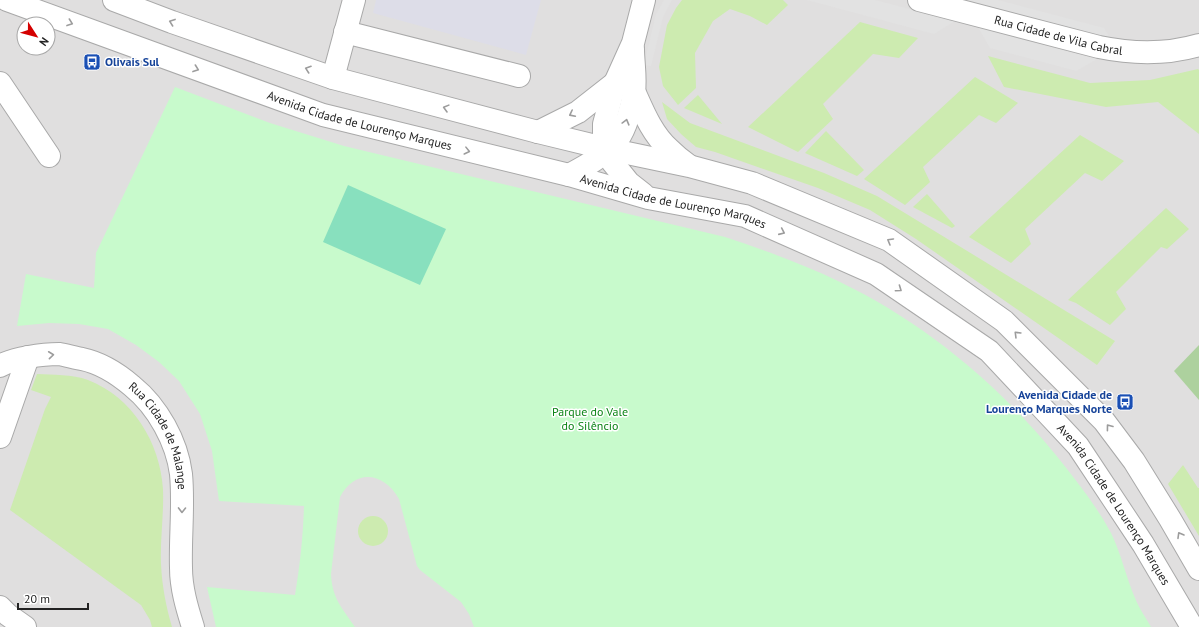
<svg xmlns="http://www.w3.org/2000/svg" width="1199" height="627" viewBox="0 0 1199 627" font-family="'PT Sans',sans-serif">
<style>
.residential{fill:#e0dfdf;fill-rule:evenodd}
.grass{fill:#cdebb0}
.forest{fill:#add19e}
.park{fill:#c8facc}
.pitch{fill:#88e0be}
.parking{fill:#e2e2e2}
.plaza{fill:#dddde8}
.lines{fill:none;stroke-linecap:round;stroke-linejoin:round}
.minor-casing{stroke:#a9a9a9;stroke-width:24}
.minor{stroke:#fff;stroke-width:22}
.oneway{stroke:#9c9c9c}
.labels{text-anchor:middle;stroke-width:3;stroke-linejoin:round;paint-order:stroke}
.street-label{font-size:12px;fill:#222;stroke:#fff}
.transit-label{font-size:12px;font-weight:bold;fill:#164399;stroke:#fff;text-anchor:start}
.park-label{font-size:12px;fill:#0c8416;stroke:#fff}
</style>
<rect width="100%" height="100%" fill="#f2efe9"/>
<path class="residential" d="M0,0H1199V627H0ZM24,24H48V48H24Z"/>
<g class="grass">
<path d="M682,0H783L788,5L767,25L750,16L730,9L713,21L695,53L696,88L678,105L663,86L659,67L667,25L676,8Z"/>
<path d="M860,22L918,38L899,58L873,54L823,104L833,119L798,152L748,127Z"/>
<path d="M988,56L1090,83L1150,80L1198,69L1199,70V134L1158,102L1106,107L1004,87Z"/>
<path d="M975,77L1018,103L996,123L979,115L923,167L930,182L905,205L864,179Z"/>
<path d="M698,95L722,124L684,108Z"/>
<path d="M662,102L690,123L824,173L877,196L1115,341L1097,365L916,239L870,210L818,188L715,152L696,147L681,134L667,119Z"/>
<path d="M826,131L864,170L857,176L805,153Z"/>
<path d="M1080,135L1124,161L1102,181L1085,173L1025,229L1031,244L1011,263L969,237Z"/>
<path d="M927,194L955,226L952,228L913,207Z"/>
<path d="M1166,208L1189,229L1167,249L1161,247L1116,292L1126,309L1110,325L1076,303L1068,300Z"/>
<path d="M37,374C53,375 72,374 88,380C132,397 160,442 163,489C164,514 160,539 161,564C162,586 166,606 172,627H152L150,620L141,605L10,510L45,409L51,397L31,390Z"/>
<path d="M1183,465L1198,488H1199V536L1168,484Z"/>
<circle cx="373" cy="531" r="15"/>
</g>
<path class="forest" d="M1199,345V400L1174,371Z"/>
<path class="park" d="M175,87L270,123L344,146L725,237C764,250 803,264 840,282C923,322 997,383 1055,454C1075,479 1096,505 1111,533C1121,553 1126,577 1135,598C1139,608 1146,618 1151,627H474L469,614L461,602L420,570L417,566L399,499C384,472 355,468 340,497L331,574C332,598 342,608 355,627H216L207,587L295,595C300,565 303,537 304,506L219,501L212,451L200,414L179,381L159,362L136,345L108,329L79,324L49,323L17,326L26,274L94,288L96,253Z"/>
<path class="pitch" d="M348,185L446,229L420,285L323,242Z"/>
<g class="parking">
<path d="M664,0H672L663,17L651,66L644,65L656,14Z"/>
<path d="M807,0H875L955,21L934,34Z"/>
<path d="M964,0H998L1104,28L1110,38Z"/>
<path d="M978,27L1097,59L1076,71L990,48Z"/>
</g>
<path class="plaza" d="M376,0H541L526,55L373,13Z"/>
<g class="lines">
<g class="minor-casing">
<g id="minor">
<path id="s1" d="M7,0L323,115L569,175L648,198L745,216L876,274L989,351L1078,446L1143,544L1192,627"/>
<path d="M114,0L172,22L333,78L538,132L608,149L689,166L752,183L889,240L1004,321L1104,421L1134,461L1170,519L1199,569"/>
<path id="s2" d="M919,0L1099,47C1133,54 1165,55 1199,45"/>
<path d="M345,32L519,76"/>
<path d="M333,78L354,0"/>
<path d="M0,83L49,156"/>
<path d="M634,91C643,111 652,134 669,149C675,155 681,160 688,165"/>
<path d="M538,132L578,112L615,83"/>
<path d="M569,175C586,166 606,155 618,139C626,128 632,106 634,92C636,78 633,62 633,49"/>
<path d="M643,194L629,183L613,163L604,138V124L615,83L633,43L644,0"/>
<path id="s3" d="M0,366C13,358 43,354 59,354C66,355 75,358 82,359C101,363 118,374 132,386C158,407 177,442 181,474C184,505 180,537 181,568C181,588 187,608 193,627"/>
<path d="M0,437L28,357"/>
<path d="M0,607L8,615L25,627"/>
</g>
</g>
<use href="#minor" class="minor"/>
</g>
<defs><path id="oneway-chevron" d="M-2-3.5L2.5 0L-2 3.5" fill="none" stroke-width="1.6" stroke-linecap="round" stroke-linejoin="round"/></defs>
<g class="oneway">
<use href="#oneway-chevron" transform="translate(172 22) rotate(-160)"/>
<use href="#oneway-chevron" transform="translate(70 23) rotate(20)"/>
<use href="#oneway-chevron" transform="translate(196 69) rotate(20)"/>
<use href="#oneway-chevron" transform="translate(308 69) rotate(-161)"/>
<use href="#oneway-chevron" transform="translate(446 108) rotate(-165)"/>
<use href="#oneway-chevron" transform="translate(572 114) rotate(153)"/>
<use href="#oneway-chevron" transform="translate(626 122) rotate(-75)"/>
<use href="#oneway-chevron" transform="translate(467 151) rotate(14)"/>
<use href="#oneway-chevron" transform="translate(782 232) rotate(24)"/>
<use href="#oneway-chevron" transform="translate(890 241) rotate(-150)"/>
<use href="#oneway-chevron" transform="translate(899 289) rotate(35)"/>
<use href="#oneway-chevron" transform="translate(1017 334) rotate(-135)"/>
<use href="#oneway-chevron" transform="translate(51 355) rotate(-6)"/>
<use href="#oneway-chevron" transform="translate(1109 427) rotate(-127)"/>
<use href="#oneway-chevron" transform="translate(182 510) rotate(91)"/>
<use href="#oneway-chevron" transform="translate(1180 535) rotate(-120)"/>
</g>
<defs>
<g id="bus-square" transform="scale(0.9)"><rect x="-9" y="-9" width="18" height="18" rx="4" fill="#1a4fb4" stroke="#fff"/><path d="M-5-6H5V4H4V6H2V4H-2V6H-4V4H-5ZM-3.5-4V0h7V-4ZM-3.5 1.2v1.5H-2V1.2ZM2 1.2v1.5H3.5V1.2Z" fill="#fff"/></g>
</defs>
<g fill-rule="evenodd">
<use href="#bus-square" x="92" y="62"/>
<use href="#bus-square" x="1125" y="402"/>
</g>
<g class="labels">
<g class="street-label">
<text dy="4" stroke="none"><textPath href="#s2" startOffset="144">Rua Cidade de Vila Cabral</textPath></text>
<text dy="4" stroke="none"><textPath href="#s1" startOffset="373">Avenida Cidade de Lourenço Marques</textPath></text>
<text dy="4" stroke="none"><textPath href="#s1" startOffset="697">Avenida Cidade de Lourenço Marques</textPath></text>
<text dy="4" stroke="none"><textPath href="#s3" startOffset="200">Rua Cidade de Malange</textPath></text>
<text dy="4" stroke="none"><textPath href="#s1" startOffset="1249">Avenida Cidade de Lourenço Marques</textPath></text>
</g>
<g class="transit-label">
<text x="105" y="66">Olivais Sul</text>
<text x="1112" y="399" text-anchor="end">Avenida Cidade de<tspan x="1112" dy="14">Lourenço Marques Norte</tspan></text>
</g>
<g class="park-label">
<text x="590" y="416">Parque do Vale<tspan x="590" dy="14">do Silêncio</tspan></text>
</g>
</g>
<g transform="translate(36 36) rotate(126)"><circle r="19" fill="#ffffff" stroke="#a7a7a7"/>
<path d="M0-3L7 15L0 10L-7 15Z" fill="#d40000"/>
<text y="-6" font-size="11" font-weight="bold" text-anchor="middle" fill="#222222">N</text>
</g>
<path d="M18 603v6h70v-6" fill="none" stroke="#222222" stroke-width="2"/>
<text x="24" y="603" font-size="12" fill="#222222" stroke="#ffffff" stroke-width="3" paint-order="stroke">20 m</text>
</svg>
